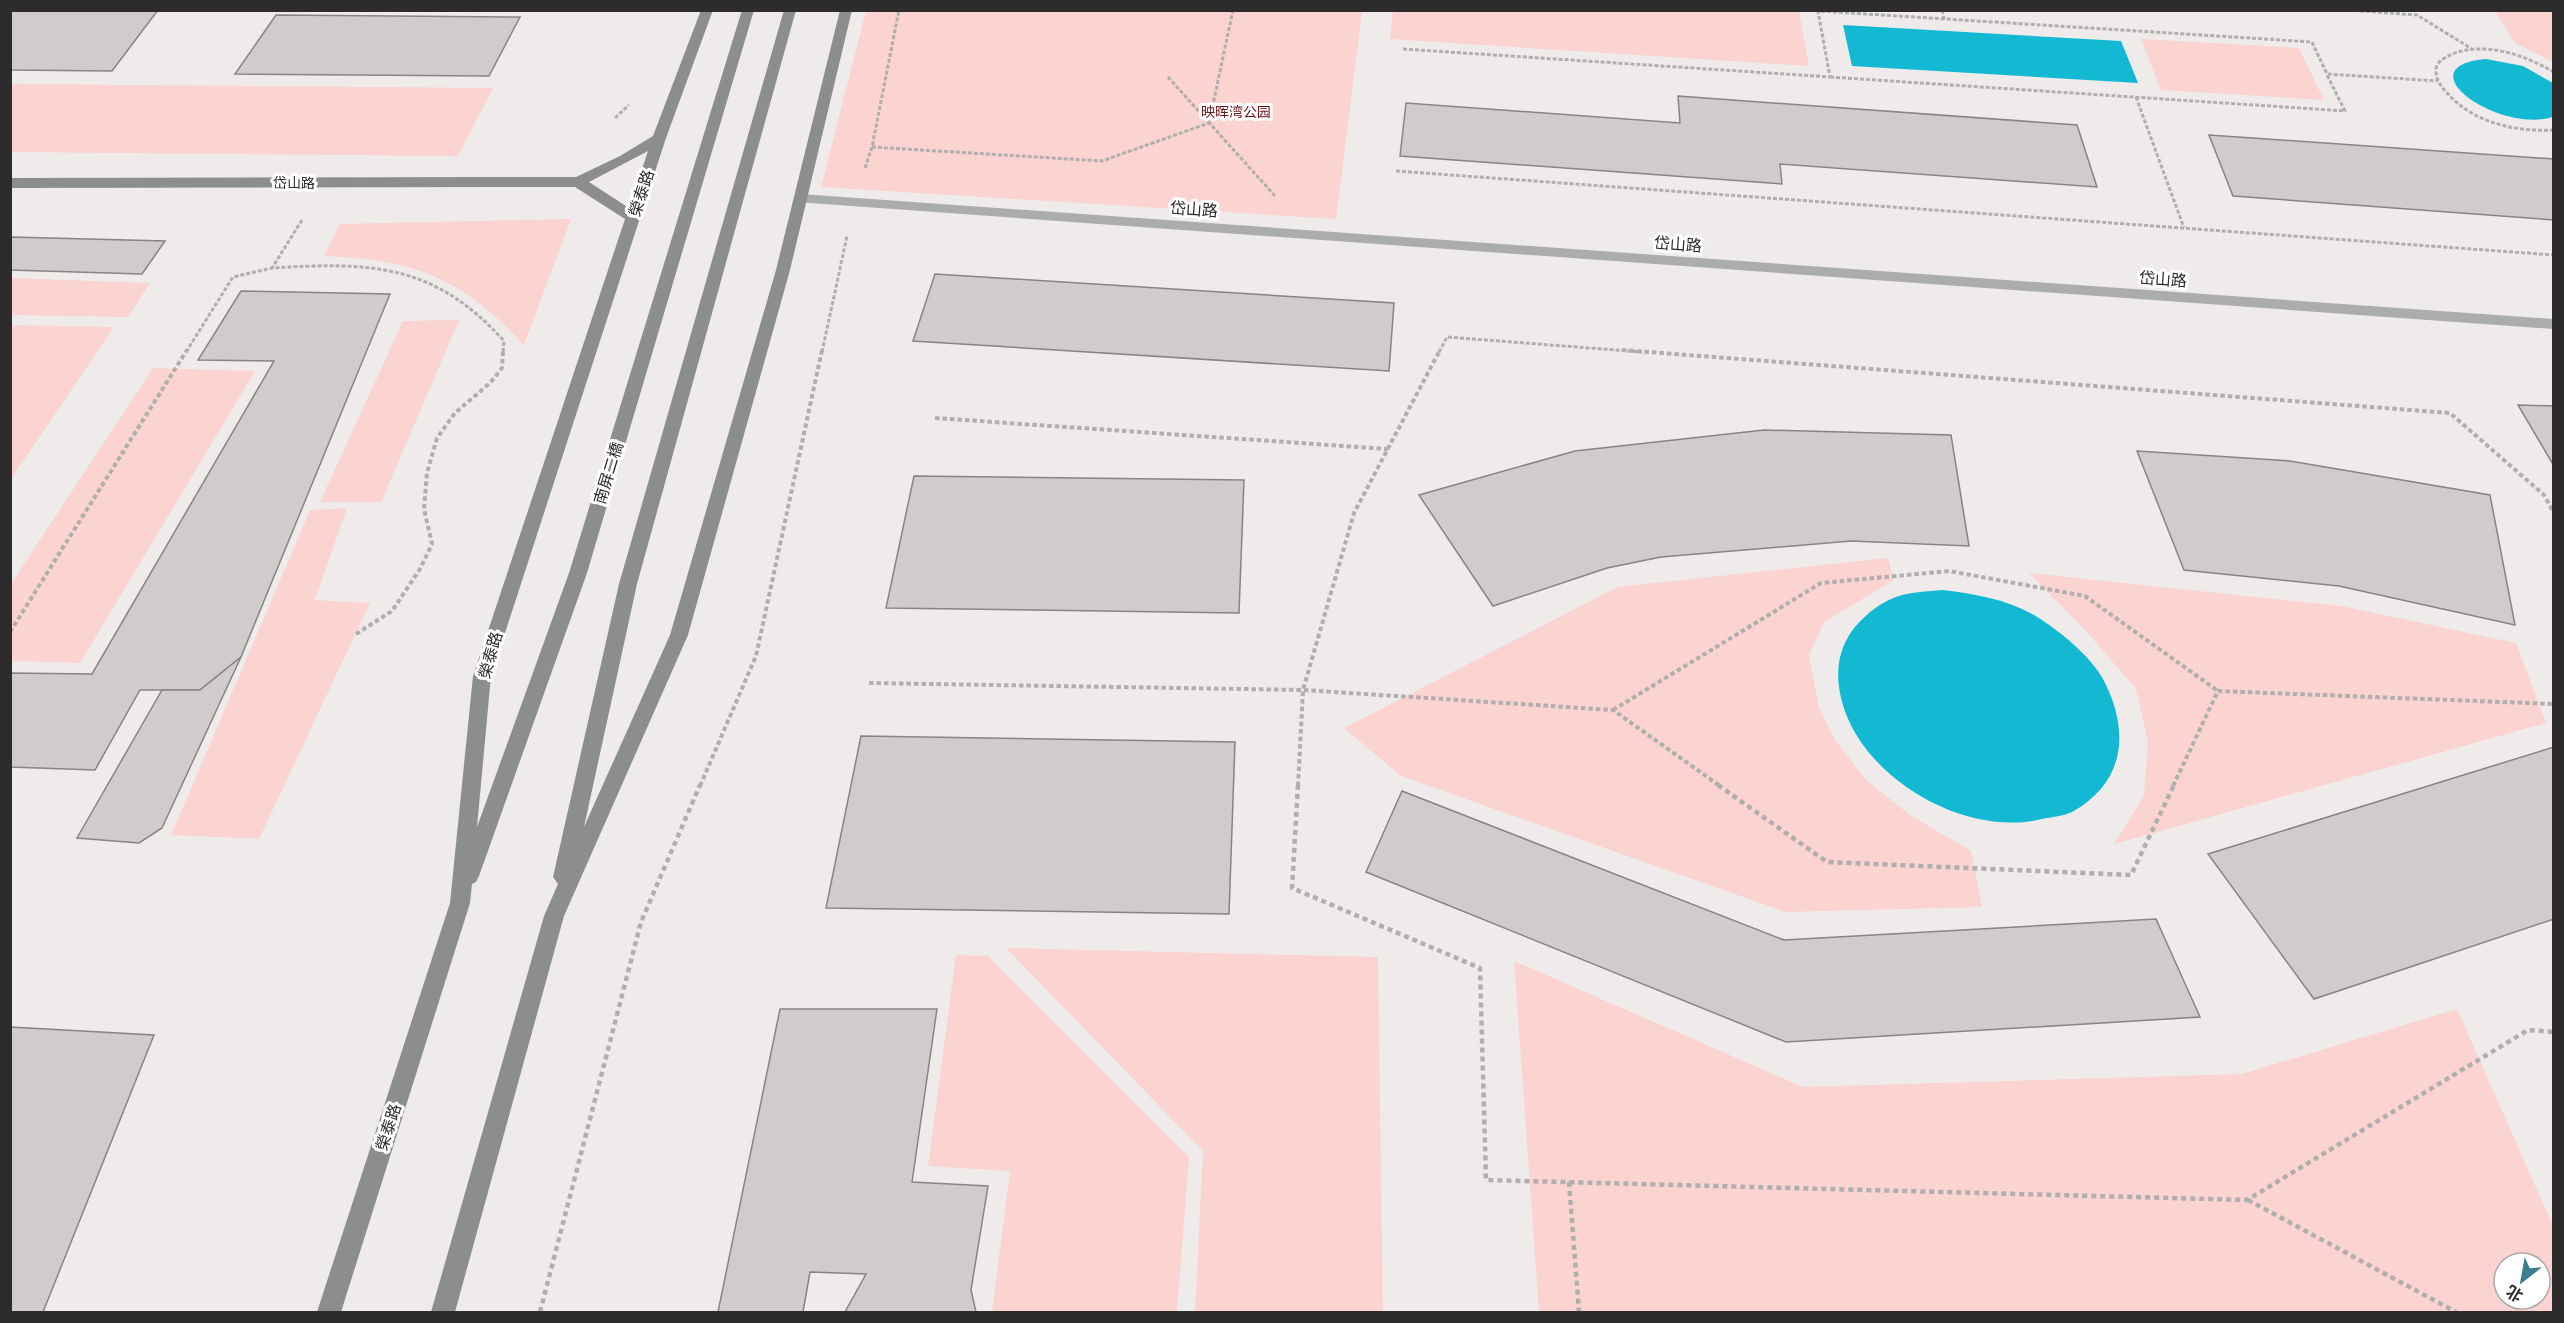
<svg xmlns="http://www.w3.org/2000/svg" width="2564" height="1323" viewBox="0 0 2564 1323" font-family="'IBM Plex Sans','Noto Sans SC',sans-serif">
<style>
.green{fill:#fbd3d0;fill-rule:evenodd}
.water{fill:#13b8d3}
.building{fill:#cfcccb;stroke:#878483;stroke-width:1.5}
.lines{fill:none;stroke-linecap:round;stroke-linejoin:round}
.path-far2{stroke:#b1aeae;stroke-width:3;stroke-dasharray:4 2;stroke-linecap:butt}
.path-far1{stroke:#b1aeae;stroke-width:4;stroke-dasharray:4.5 3;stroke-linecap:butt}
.path{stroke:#b1aeae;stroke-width:4.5;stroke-dasharray:5 4;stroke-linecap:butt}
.street{fill:#abacad;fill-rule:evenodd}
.secondary{fill:#8b8d8e;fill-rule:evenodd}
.labels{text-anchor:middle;stroke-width:6;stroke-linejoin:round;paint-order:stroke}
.far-park-label{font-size:14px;fill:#71171e;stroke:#fff}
.far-street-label{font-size:14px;fill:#2d2b2b;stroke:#fff}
.street-label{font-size:16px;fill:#2d2b2b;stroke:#fff}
</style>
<rect width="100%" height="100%" fill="#efebeb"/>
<g class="green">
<path d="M866,11H1362L1336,219L821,187Z"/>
<path d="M1393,11H1799L1809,66L1390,39Z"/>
<path d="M2495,11H2553V62L2515,43Z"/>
<path d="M2141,39L2299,48L2324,100L2161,90Z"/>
<path d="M11,84L493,88L458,156L11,152Z"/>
<path d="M571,219L524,345C461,277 415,260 324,256L340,224Z"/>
<path d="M11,278L149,283H150L128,317L11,315Z"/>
<path d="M459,320L381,502H320L403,321Z"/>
<path d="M11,325L114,327L11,479L10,325Z"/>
<path d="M153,368L255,371L80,663L11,661V584Z"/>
<path d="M347,508L315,600L370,603L259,839L171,835L310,510Z"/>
<path d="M1888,558L1894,580L1824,622L1809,655L1819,708L1835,740L1866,780L1910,815L1971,851L1982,907L1786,912L1401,776L1344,728L1618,587Z"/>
<path d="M2029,573L2341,606L2516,643L2546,723L2114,844L2144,796L2148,741L2136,689L2087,632Z"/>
<path d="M1006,948L1378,957L1383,1312H1195L1203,1151Z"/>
<path d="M956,955L988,956L1189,1157L1177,1312H992L1010,1171L928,1166Z"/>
<path d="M1514,961L1803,1087L2242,1074L2457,1009L2553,1226V1312H1539ZM2504,1263H2540V1299H2504Z"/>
</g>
<g class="water">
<path d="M1843,25L2121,41L2138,83L1852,66Z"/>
<path d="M2486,59L2523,66L2553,83V117C2497,134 2403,66 2486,59Z"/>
<path d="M1943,590C1974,594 2006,599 2034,615C2057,629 2090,655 2103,679C2130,730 2126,782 2072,812C2064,816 2051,817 2042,819C1960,839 1850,771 1839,687C1836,665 1841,645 1854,628C1867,613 1883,600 1902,595C1915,592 1930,591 1943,590Z"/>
</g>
<g class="building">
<path d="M10,10H158L112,71L10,70Z"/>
<path d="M276,15L520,17L489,76L235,74Z"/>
<path d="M1678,96L2077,125L2097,187L1780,164L1782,184L1400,156L1406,103L1680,123Z"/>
<path d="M2209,135L2554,159V220L2233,196Z"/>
<path d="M10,237L165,241L142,274L10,270Z"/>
<path d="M935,274L1394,303L1389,371L913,341Z"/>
<path d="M241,291L390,294L241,657L200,690H140L95,770L10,767V673L92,674L274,361L198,360Z"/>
<path d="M2518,405L2554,406V466Z"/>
<path d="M1764,430L1951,435L1969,546L1851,541L1661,557L1607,568L1493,606L1419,495L1575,451Z"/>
<path d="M2137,451L2290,461L2490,495L2515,625L2339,586L2184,570Z"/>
<path d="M914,476L1244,480L1239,613L886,608Z"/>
<path d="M241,657L162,828L139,843L77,838L162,690H200Z"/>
<path d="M861,736L1235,742L1229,914L826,908Z"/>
<path d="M2554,747V919L2314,999L2208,854Z"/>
<path d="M1402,791L1784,940L2156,919L2200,1017L1786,1042L1366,872Z"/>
<path d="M780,1009H937L912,1182L988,1186L971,1290L976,1312H845L866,1274L810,1272L803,1312H718Z"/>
<path d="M10,1027L154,1035L43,1312H10Z"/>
</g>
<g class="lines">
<g class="path-far2">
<path d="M1942,10L1944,19"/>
<path d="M2348,10L2417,15L2472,49"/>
<path d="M1403,49L1830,77L1818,11L2312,42L2327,74L2438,81"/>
<path d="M2554,72C2524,55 2486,41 2452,54C2446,57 2437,61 2436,69C2435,79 2442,88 2448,94C2474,123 2516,132 2554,130"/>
<path d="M1168,77L1275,196"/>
<path d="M1830,77L2345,111L2327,75"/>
<path d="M2136,97L2184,228"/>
<path d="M615,118L629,105"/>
<path d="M872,147L1102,161L1209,123L1233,10"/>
<path d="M865,168L872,147L899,10"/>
<path d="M1396,171L2554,255"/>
<path d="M302,220L272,268C370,262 434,263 504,341L503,352"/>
<path d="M186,352L233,277L272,268"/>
<path d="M822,352L847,236"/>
<path d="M1439,352L1447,337L1642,352"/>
</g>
<g class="path-far1">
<path d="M1622,350L2450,413L2544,495L2554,513"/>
<path d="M935,418L1388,449"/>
<path d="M10,632L187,350"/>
<path d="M356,634L392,611L420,569L432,544L424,509L427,473L437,438L455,413L490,383L502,368L503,350"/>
<path d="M869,683L1303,690L1613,710L1720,786"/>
<path d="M1613,710L1821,583L1949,571L2085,596L2218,691"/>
<path d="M700,786L756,656L822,350"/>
<path d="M1298,786L1303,690L1354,513L1440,350"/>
<path d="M2173,786L2218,691L2554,704"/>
</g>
<g class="path">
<path d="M1298,785L1292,888L1480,968L1486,1180L2247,1200L2528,1030L2554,1032"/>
<path d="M1718,785L1827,862L2131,875L2174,785"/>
<path d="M1569,1182L1579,1312"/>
<path d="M2248,1200L2456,1312"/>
<path d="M540,1312L641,922L700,785"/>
</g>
<path class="street" d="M801,194L2554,319V329L796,202L794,199Z"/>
<g class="secondary">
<path d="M701,10H713L666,138L491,676L477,827L569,573L742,10H754L587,573L479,876L476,882L472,884L470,903L341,1312H317L450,903L473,676L625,219L575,187L10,188V178L576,177L620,156L653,136ZM648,151L629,208L589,182Z"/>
<path d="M784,10H796L637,584L584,827L670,635L776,270L840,10H852L790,270L688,635L564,916L455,1312H431L544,916L558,884L553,877L619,584Z"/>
</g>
</g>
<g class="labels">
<g class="far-park-label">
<text x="1236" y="117">映晖湾公园</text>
</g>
<g class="far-street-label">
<text x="294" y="188">岱山路</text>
</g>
<g class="street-label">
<text transform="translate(641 193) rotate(-72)" y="6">榮泰路</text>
<text transform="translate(1194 209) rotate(4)" y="6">岱山路</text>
<text transform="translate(1678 244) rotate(4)" y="6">岱山路</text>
<text transform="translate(2163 279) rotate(4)" y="6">岱山路</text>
<text transform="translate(608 473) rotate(-73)" y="6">南屏二橋</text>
<text transform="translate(490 655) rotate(-74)" y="6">榮泰路</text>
<text transform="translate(388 1127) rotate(-72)" y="6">榮泰路</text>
</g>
</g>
<rect width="2564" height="1323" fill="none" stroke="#2d2b2b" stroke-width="24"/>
<g transform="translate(2522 1281) rotate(211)"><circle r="28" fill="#ffffff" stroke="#abaaaa" stroke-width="1.5"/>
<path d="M0-4.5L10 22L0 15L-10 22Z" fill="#3c808f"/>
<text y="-9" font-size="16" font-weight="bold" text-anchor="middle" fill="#2d2b2b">北</text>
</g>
</svg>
